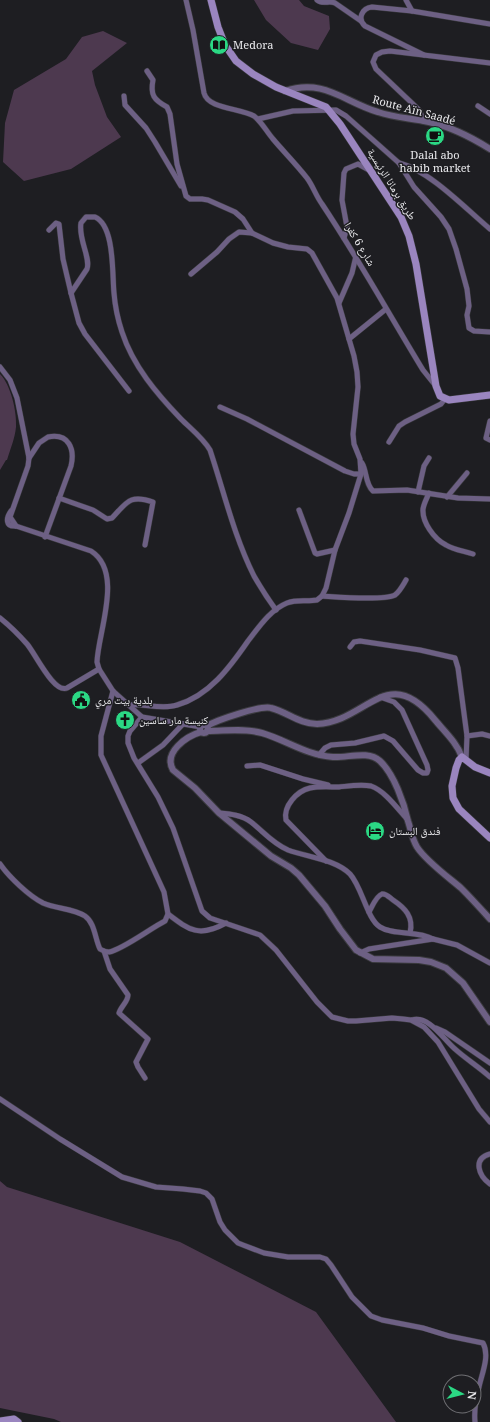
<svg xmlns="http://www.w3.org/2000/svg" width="490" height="1422" viewBox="0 0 490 1422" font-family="'Noto Serif','Noto Naskh Arabic',serif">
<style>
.green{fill:#4d394f}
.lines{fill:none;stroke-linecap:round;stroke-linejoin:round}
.minor-casing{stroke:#3a3a3e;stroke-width:6}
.tertiary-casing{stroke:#3a3a3e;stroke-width:8}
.secondary-casing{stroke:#3a3a3e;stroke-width:8}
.minor{stroke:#6d6084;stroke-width:5}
.tertiary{stroke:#6d6084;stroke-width:6}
.secondary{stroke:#9a85bf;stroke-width:7}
.labels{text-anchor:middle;stroke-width:3;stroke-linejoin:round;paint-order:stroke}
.poi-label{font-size:11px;fill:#e9e9ec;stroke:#1e1e22;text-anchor:start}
.street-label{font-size:11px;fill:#e9e9ec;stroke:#1e1e22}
</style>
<rect width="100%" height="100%" fill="#1e1e22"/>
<g class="green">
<path d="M254,0H299L304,6L329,16L330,29L318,50L291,43L266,20Z"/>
<path d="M103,31L127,43L92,71L95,85L107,117L121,137L71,169L24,181L3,162L5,123L14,90L66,59L82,37Z"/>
<path d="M0,374C11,385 17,412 16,427C15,438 10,450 7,460H6L0,470Z"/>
<path d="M0,1181L7,1187L180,1242L316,1312L396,1422H61L54,1419L0,1408Z"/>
</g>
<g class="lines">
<g class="minor-casing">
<g id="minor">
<path d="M186,0L193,30L204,93C208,109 240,108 254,116C261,121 267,132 273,139C284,152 296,164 307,178C313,186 316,196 322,204C358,258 389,314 423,370L435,385"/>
<path d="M317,0C323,5 329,0 335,3L361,21"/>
<path d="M406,0L412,11"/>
<path d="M424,55L365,26C357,19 362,8 372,7L412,11L490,24"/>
<path d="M147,71L153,80C150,95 154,100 167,107L170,114L177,164L186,196L190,199H202L208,200L235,212L243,219L252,233"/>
<path d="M124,96L125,105L146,128L155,142L181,186"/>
<path d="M478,106L490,114"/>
<path d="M258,119L293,111L336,110L346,116L399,163L414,187L441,217L449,229L456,249L467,289L469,306L467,315L469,328L474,331L490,332"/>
<path d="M423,121L420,111L415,106L376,69L373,62L376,55L382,52L390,51L490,63"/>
<path d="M399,163C429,170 466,209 490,229"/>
<path d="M49,230L56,223L59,224L63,259L71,293L79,323L85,334L129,391"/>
<path d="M344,238L347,227L342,200L344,173L346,169L358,164L369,170"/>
<path d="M191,274L217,252L229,239L239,232L252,233L273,243L288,247L307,249L312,253L337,298L349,339"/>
<path d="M71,293L87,269C91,258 78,239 81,223L86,217H95C115,226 112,274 114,293C115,306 118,320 122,332C133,366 157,394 181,419C191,429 203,438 210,450C224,492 234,536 254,576C261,588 268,599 276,610"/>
<path d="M339,303L352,273L356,256"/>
<path d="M0,367L10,380L17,398L29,458L28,466L10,517L16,526"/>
<path d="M220,407L247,419L345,471L354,474H361"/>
<path d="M490,421L486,438L490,440"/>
<path d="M389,442L399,426L405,422L441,404L445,399"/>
<path d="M29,458L39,443L48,437C69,433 75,449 71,466L45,537"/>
<path d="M362,463C367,471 365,484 373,491L407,490L458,498L490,499"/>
<path d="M418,492L424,466L429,458"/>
<path d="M429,493C427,498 424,503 423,509C422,522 434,539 446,545C454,550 464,551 473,554"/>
<path d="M447,497L467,473"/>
<path d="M59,498L93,510L107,519L112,518C127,502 130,494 153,502L145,545"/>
<path d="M299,510L315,553L317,554L335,550"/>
<path d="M11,511C6,518 5,527 16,526L91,551C124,572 98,632 97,662L99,669L113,691L142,717L201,727"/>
<path d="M322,596C338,597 383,601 395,595C400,591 403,585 406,580"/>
<path d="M0,618C10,626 19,635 27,644C35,653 54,694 67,688L99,669"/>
<path d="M350,647L354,642L360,641L420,650L455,658L458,668L467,736L466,760"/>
<path d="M129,705C144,703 161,710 177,705C209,696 230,667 248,641C259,627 270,610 287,603C297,599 307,602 317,600L322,596L326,588L335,550L349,513L361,474L360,459L354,444L353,434L358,387L357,372L354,356L349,339L386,309"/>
<path d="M142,717L130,731L128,736V743L134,758L158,797L173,828L202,911L210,918L260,935L276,950L317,1002L332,1017L348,1021H356L392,1018L403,1019L411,1020L424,1027L438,1042L479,1109L490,1122"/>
<path d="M467,736L482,734L490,736"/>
<path d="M319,755L325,748L331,745L355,743L384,736L393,741L418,770L423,773H427L428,770L427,765L402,710L394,702L380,697"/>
<path d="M138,763L163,745L183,724"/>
<path d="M247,766L260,765L303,779L328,785"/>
<path d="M219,813C230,814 242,815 251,822C264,832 272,843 288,850C307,857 335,859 350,874C362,887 367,919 380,927C394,936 417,930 433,939"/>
<path d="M326,861L286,820C283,806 297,791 310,788C319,786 330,787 339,787C349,786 360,784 371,786C385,791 397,808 407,819"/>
<path d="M0,864C9,877 29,896 43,903C56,909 73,908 85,916C95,923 95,939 100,949C103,951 105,952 109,952C122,950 151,928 165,921L168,914L164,892L101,755V736L113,691"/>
<path d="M369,912C372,907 376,896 382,894C386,893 390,898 393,900C405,908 414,917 410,933"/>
<path d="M168,914C189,930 199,938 226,923"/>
<path d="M104,951L110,969L128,995C128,1002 121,1006 119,1013L148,1039L136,1062L138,1067L145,1078"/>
<path d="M360,953L369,949L433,939L457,945L490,963"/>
<path d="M412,1020C429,1015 444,1040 455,1049C466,1059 479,1067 490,1077"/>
<path d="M436,1028L445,1032L490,1063"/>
<path d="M0,1099L60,1139L122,1177L156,1187L183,1189L200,1191L206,1193L212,1199L220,1222L225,1230L238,1243L243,1245L264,1253L288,1257H320L326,1259L331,1265L352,1297L371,1316L382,1320L423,1328L449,1336L483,1343C490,1356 482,1373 479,1387C476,1398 474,1411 475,1422"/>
<path d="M490,1154C472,1159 479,1176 490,1184"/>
</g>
</g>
<g class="tertiary-casing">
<g id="tertiary">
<path d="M285,91C324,78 344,102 378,112C395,118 412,118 429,122C452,127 471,137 490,149"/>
<circle cx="204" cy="729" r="4"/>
<path d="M207,726C217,720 261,705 271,708C287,712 300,724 317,724C367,722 387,661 435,720C445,732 457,743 462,757"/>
<path d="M207,731C225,731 245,728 262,733C286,740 306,755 333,757C348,758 368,750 380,761C394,774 404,803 408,821C411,830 412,839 417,847C426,861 448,877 461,888C471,898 481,909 490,919"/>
<path d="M201,732C187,736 163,752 173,770L195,788L219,813L271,856L291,868L299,875L325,906L340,929L356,950L373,959L419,960L431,962L446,968L463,983L490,1022"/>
</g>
</g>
<g class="secondary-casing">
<g id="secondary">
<path d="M211,0L218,27L225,45L236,61L253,74L276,87L326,107L340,124L401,217L409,236L416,264L436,386L440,396L449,400L490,395"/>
<path d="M490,773L475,767L462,757L459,760L456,768L452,786L453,798L459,809L490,838"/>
<path d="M0,1421L14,1419L18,1422"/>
</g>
</g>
<use href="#minor" class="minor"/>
<use href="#tertiary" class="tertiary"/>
<use href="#secondary" class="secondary"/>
</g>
<defs>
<g id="library-disc" transform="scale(1)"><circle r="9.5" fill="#2bd884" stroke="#1e1e22"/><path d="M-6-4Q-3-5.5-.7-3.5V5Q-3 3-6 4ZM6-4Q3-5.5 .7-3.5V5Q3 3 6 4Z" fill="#111"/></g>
<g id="cafe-disc" transform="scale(1)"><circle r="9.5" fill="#2bd884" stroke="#1e1e22"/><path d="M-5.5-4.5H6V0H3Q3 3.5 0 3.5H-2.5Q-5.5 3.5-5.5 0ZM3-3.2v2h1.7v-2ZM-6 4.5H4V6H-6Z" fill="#111"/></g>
<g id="civic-disc" transform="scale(1)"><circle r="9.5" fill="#2bd884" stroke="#1e1e22"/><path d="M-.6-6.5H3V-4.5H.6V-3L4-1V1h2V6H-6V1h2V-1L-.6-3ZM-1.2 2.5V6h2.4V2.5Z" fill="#111"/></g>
<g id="church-disc" transform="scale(1)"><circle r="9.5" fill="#2bd884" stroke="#1e1e22"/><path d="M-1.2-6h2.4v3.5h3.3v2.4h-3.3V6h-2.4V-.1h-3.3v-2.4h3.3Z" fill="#111"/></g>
<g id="hotel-disc" transform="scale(1)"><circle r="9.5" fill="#2bd884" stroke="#1e1e22"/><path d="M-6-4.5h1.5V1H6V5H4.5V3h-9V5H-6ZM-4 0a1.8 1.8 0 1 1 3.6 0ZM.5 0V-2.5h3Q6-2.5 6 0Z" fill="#111"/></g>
</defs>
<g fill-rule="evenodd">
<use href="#library-disc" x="219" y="45"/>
<use href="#cafe-disc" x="435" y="136"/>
<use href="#civic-disc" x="81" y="700"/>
<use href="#church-disc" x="125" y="720"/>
<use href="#hotel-disc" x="375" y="831"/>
</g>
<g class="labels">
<g class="poi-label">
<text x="233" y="49">Medora</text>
<text x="435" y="159" text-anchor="middle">Dalal abo<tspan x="435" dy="13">habib market</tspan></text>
<text x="95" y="704">بلدية بيت مري</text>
<text x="139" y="724">كنيسة مار ساسين</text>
<text x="389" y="835">فندق البستان</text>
</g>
<g class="street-label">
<text transform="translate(414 110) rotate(15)" y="4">Route Aïn Saadé</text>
<text transform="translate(392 184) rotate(58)" y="4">طريق برمانا الرئيسية</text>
<text transform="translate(360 244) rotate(59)" y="4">شارع 6 كفرا</text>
</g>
</g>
<g transform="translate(462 1394) rotate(97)"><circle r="19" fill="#1e1e22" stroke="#6f6f73"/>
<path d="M0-3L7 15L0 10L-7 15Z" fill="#2bd884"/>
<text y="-6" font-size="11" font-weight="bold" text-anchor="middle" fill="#e9e9ec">N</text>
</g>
</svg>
